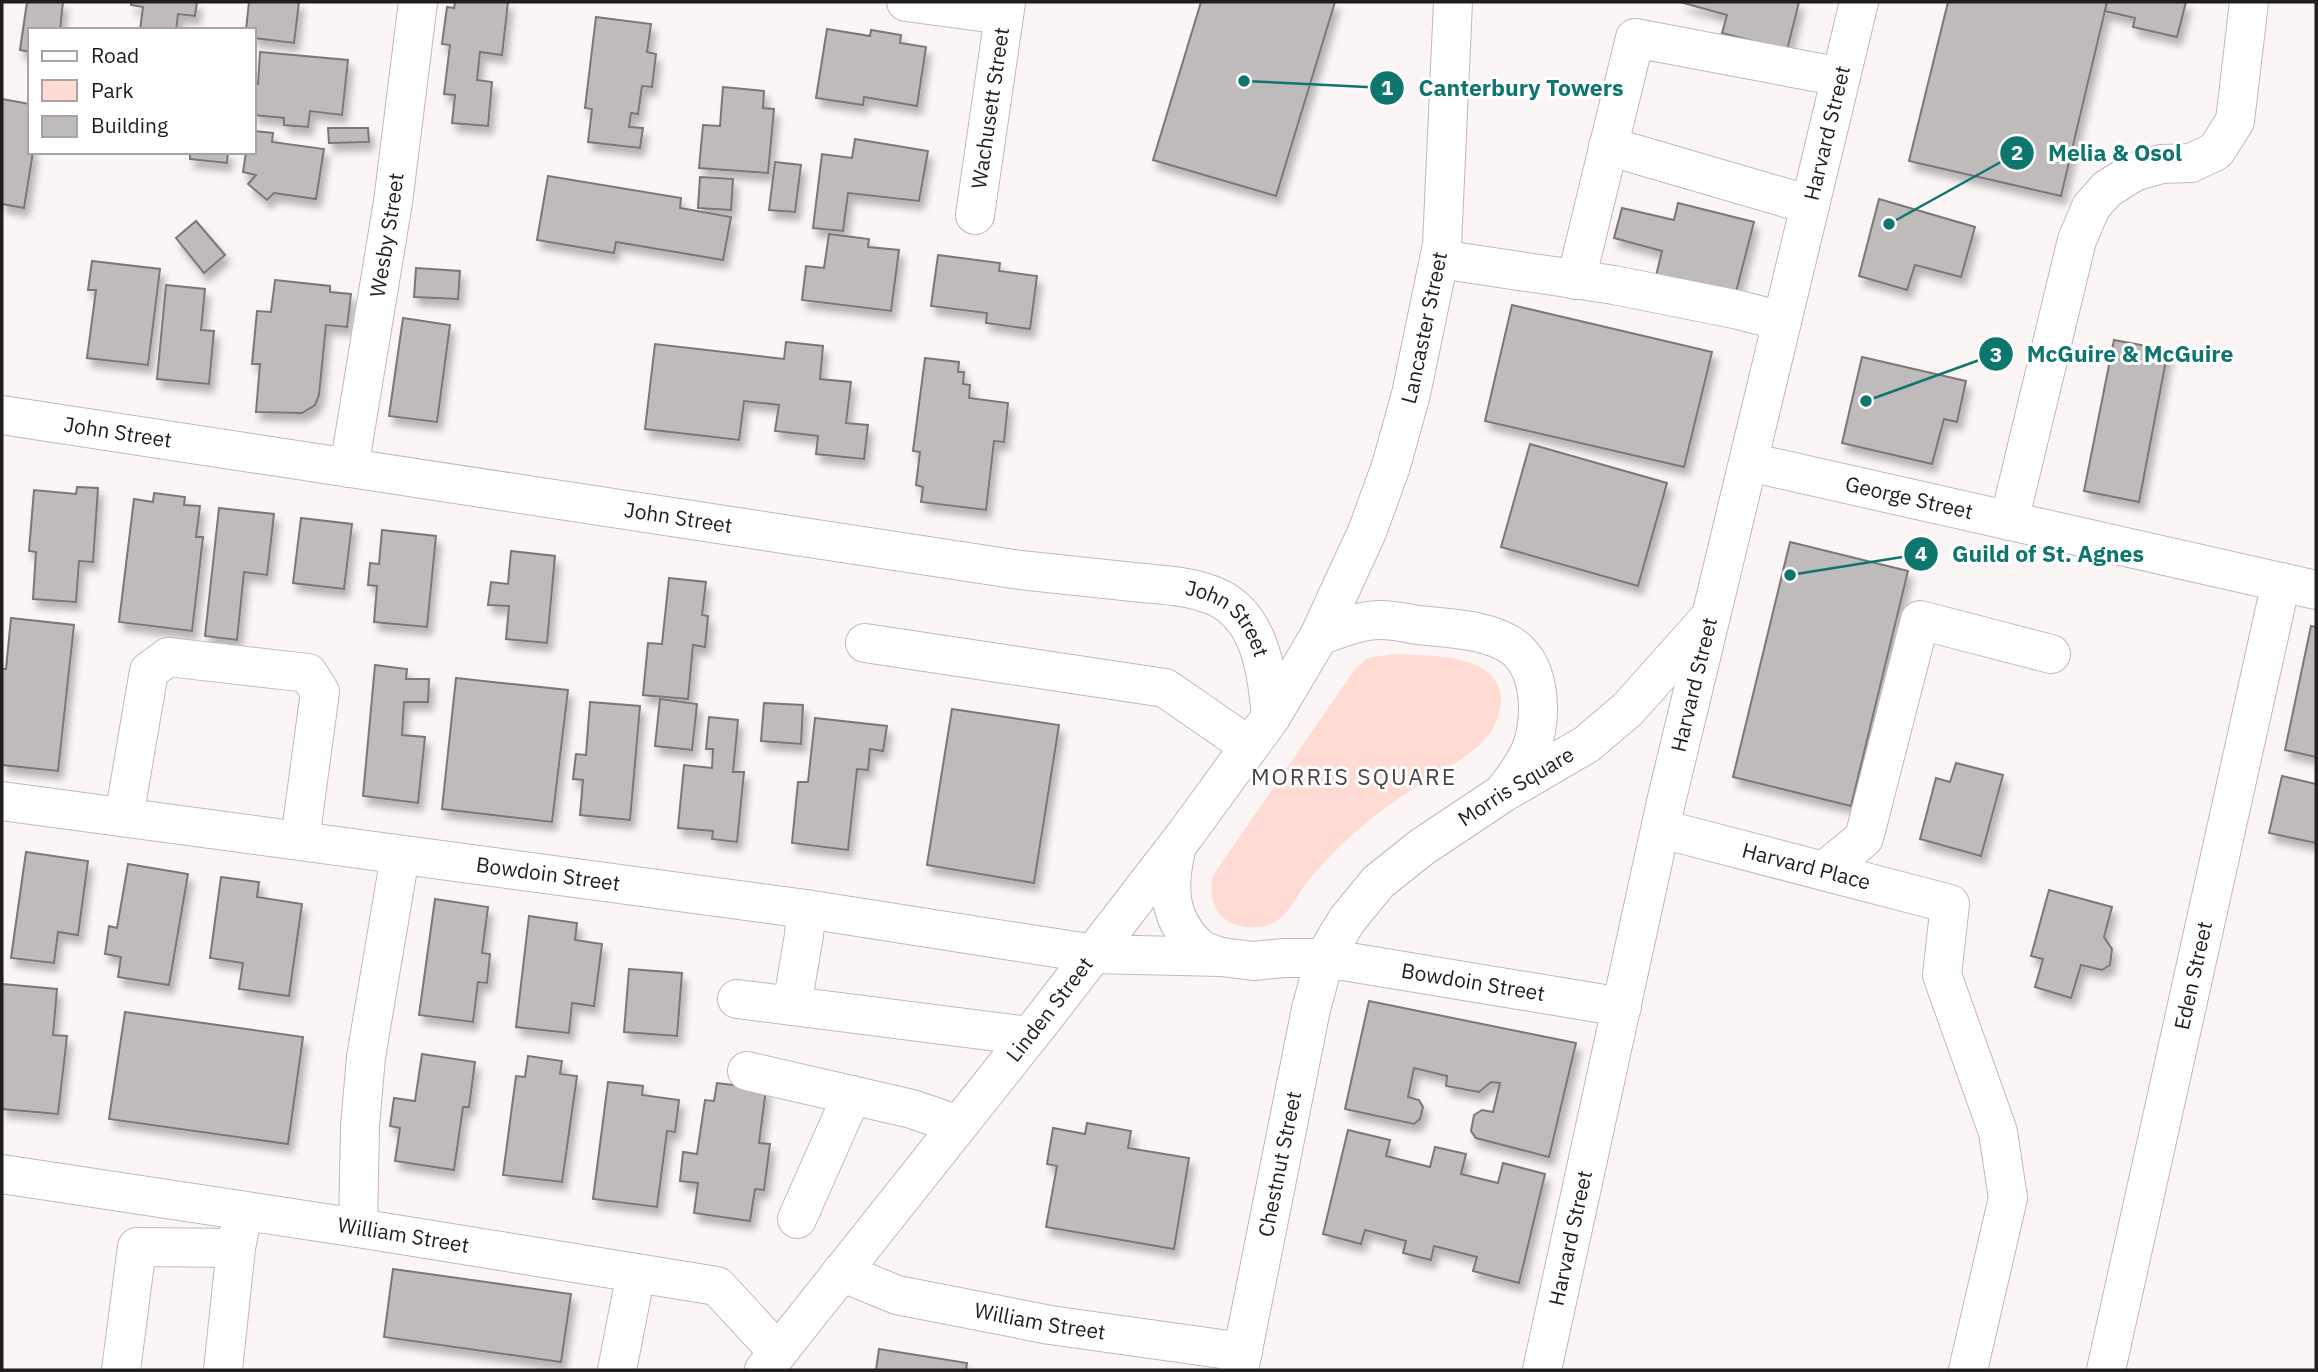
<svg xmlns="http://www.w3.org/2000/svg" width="2318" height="1372" viewBox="0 0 2318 1372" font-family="'IBM Plex Sans',sans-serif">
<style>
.green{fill:#ffdbd3}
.building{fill:#bfbbba;stroke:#7b7776;stroke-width:2;filter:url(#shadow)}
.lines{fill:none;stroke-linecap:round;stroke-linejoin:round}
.minor-casing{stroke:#bfbab9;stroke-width:40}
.major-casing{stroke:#bfbab9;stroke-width:40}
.minor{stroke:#fff;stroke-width:38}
.major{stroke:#fff;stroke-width:38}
.labels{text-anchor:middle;stroke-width:6;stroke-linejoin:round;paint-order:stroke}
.street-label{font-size:21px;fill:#1f1d1d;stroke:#fff}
.neighbourhood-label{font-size:23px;letter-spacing:2px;fill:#494544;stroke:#fff}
.leader{fill:none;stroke:#0f766e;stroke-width:2.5}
.callout-dot{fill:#0f766e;stroke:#fff;stroke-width:2.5}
.mark-label{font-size:21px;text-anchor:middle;font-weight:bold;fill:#fff}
.callout-label{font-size:23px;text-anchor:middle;font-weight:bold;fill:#0f766e;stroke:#fff;stroke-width:6;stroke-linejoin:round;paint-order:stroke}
</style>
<defs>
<filter id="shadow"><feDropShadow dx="4.5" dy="8" stdDeviation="3.5" flood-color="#0004"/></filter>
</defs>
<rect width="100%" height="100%" fill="#fbf6f5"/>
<path class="green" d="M1392,654C1426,656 1502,652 1501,701C1500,713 1495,727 1488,736C1470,757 1442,771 1419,785C1388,805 1361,825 1335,851C1327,860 1318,869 1310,878C1297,894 1288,919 1268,925C1243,932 1215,923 1212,895C1211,887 1211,881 1214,874L1355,669L1368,658Z"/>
<g class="building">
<path d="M27,2H63L60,30H30V52L20,50Z"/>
<path d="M131,2H197L195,16L178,14L176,30H140L143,7L131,5Z"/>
<path d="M249,2H299L294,43L254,38V30H246Z"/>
<path d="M455,2H508L502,55L480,52L477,80L492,82L488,126L452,123L455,95L444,94L450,45L442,44L447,7L454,8Z"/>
<path d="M1201,2H1335L1276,196L1153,160Z"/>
<path d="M1680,2H1799L1787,50L1722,33L1727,15Z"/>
<path d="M1948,2H2107L2061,196L1909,161Z"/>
<path d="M2107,2H2186L2177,37L2133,27L2135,18L2105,11Z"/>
<path d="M596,17L651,24L647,52L656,54L652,87L642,86L638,114L631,113L629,127L643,128L640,148L588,142L592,109L585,108Z"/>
<path d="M827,29L870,36L871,30L901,35L900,43L926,47L917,106L864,97L863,105L816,98Z"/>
<path d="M260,52L348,60L342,115L310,111L308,127L284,125V118L254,115V84H258Z"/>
<path d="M723,87L764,91L763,108L774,109L768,173L699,168L703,125L720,126Z"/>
<path d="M2,99L30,104V152H33L24,208L2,204Z"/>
<path d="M328,128H368L369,142L329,143Z"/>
<path d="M254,131L273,133L272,142L324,149L316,199L274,193L267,200L248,184L256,175L243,172L246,152H254Z"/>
<path d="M855,139L928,151L919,201L848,193L843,231L813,228L822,154L852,158Z"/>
<path d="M190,152H228L227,163L190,159Z"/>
<path d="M775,162L801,165L795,212L769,210Z"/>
<path d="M548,176L681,198L680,208L731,217L723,260L616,242L614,253L537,240Z"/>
<path d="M700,177L733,179L731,210L698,208Z"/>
<path d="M1879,199L1975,227L1961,277L1915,265L1907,290L1859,276Z"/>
<path d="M1678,203L1754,222L1735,296L1656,276L1662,251L1614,238L1622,208L1674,220Z"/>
<path d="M196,221L225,255L204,273L176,238Z"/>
<path d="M829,234L869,239L868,247L899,250L891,311L802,300L806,266L824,268Z"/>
<path d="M938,255L1000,263L999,271L1037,276L1030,329L986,323L987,313L931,306Z"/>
<path d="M92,261L160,269L148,365L87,358L96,290H88Z"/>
<path d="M416,268L460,271L458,299L414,297Z"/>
<path d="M275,280L330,286V292L351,294L347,327L326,325L319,395L315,405L302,413L256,412L260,364H252L257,311L271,312Z"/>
<path d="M166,285L205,289L201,330L214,331L209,384L157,379Z"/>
<path d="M1512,305L1712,352L1684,467L1485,421Z"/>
<path d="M403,318L450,325L437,422L389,416Z"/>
<path d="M2114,340L2168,350L2139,502L2084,491Z"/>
<path d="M786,342L823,346L820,379L851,382L846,423L868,425L864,459L816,454L818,436L775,431L779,405L744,401L739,440L645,429L655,344L784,359Z"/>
<path d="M1862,357L1966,381L1957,422L1944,419L1932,464L1842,443Z"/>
<path d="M925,358L959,362L958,372H964L963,384L970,385L969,398L1008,403L1004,442L994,441L986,510L921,502L923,487L916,485L920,452L913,451Z"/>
<path d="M1530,444L1667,483L1638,586L1501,547Z"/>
<path d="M77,487L98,488L93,562L79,561L76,602L33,599L36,552L29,551L34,490L76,494Z"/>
<path d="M154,493L185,497L184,505L200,506L196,537H203L192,631L119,622L134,499L153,502Z"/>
<path d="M219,508L274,514L267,575L244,572L237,640L205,636Z"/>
<path d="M301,518L352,524L344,589L293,583Z"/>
<path d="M382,530L436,536L427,627L374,622L377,586L368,585L370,563L379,564Z"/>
<path d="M1790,542L1908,571L1851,806L1733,777Z"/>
<path d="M511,551L555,556L547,643L506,639L509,606L488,605L491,582L508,584Z"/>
<path d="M669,578L706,582L702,615L708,616L705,647L693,645L688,699L643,695L648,643L662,644Z"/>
<path d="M11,618L74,625L58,771L2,765V669H6Z"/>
<path d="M2311,626L2316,627V757L2285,750Z"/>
<path d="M375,665L407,669L406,679H429L428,702H404L402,735L425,737L418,803L363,796Z"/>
<path d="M456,678L568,690L552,822L442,809Z"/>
<path d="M660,699L697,704L692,750L655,746Z"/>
<path d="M590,702L640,706L630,820L580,815L583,780L573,779L576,754L586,755Z"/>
<path d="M764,703L803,705L801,744L761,741Z"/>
<path d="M952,709L1059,725L1034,883L927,865Z"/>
<path d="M709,717L738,720L733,772H744L737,842L712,839L713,831L678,828L684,765L712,768L713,749H706Z"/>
<path d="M815,718L887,726L883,751L870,749L868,770L857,769L848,850L792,843L798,782H808Z"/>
<path d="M1956,763L2003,775L1981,856L1920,839L1936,778L1950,782Z"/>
<path d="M2282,776L2316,784V843L2269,833Z"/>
<path d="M26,852L88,861L78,935L58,932L54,963L11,958Z"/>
<path d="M128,864L188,874L169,985L118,977L121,957L105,954L109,926L117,928Z"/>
<path d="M221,877L259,882L257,897L302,904L289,996L239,989L243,963L210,958Z"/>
<path d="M2049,890L2112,907L2104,937L2112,949L2110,965L2102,970L2081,965L2071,998L2035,987L2043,959L2031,956Z"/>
<path d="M435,899L488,907L482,953L490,954L487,983L478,982L473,1022L419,1015Z"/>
<path d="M529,916L577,923L575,940L602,944L594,1006L572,1003L569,1033L516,1027Z"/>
<path d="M629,969L682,973L677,1036L624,1032Z"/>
<path d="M2,984L57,989L53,1035L67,1036L58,1114L2,1109Z"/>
<path d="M1369,1001L1576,1043L1549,1157L1476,1138L1471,1131L1474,1115L1482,1110L1493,1112L1500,1083L1491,1082L1479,1092L1446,1086L1447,1076L1414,1068L1408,1097L1419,1100L1423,1107L1420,1119L1414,1124L1345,1109Z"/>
<path d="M125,1012L303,1037L288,1144L109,1119Z"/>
<path d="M422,1054L475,1062L469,1107H463L454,1170L395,1161L400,1128L390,1126L394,1098L415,1101Z"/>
<path d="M528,1056L562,1061L560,1074L577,1076L562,1182L503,1175L516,1076L525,1077Z"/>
<path d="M608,1082L643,1086L642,1095L679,1100L675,1132L667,1131L657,1207L593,1199Z"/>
<path d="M717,1083L766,1089L759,1143L770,1144L764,1190L755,1189L750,1221L694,1213L698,1183L680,1181L683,1152L697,1154L705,1100L714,1101Z"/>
<path d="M1087,1123L1131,1131L1128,1148L1189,1158L1174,1249L1046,1227L1057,1166L1047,1164L1053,1128L1085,1134Z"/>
<path d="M1348,1130L1390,1140L1386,1156L1430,1167L1435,1147L1466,1154L1461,1174L1498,1183L1503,1163L1545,1174L1519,1283L1473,1271L1477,1257L1434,1246L1431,1260L1403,1253L1406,1241L1365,1230L1361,1244L1323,1234Z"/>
<path d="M393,1269L571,1294L561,1362L384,1337Z"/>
<path d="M879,1349L967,1363L966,1370H876Z"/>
</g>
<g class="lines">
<g class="minor-casing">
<g id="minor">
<path d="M906,2L1004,15"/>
<path d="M1608,146L1810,205"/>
<path id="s1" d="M975,215L1006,2"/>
<path d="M1439,259L1614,285L1739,310L1782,321"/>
<path d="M1576,280L1635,38L1841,77"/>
<path id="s2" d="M2,415L1020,570C1061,574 1102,579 1143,583C1164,585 1186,586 1206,593C1260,609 1267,670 1271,717"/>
<path id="s3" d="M1749,462L2316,590"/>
<path id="s4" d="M349,468L393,202L418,2"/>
<path d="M2009,521L2077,240L2091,207L2107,189L2134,172L2161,164L2191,163L2216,151L2235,121L2249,2"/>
<path d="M865,643L1165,688L1249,746"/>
<path id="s5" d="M2,801L806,909L1094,954"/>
<path d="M124,817L149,671L168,657L308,673L320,692L300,840"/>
<path id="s6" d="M1662,829L1950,904L1942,975L1998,1132L2008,1198L1968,1370"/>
<path d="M1824,871L1864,838L1920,620L2051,654"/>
<path id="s7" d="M1325,958L1622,1007"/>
<path d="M737,999L1029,1036"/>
<path d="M792,1006L804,935L806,909"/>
<path d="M747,1071L912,1109L958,1125"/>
<path id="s8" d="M2,1174L358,1228L717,1286L778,1352"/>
<path d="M797,1219L852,1095"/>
<path d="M358,1228L360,1126L366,1057L400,856"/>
<path id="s9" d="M841,1272L897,1295L1050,1325L1243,1352"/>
<path d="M121,1370L137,1247L236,1248"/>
<path d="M223,1370L236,1248L241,1223"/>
<path d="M617,1370L636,1273"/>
<path id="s10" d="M1542,1370L1666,802L1711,616"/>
<path id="s11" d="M2106,1370L2281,582"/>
</g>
</g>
<g class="major-casing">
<g id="major">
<path d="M1319,636C1339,629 1359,620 1381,620C1393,620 1406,623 1418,625C1447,628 1492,629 1516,649C1542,672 1542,719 1531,749C1525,764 1515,777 1505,790"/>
<path d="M1177,846C1168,882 1166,916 1196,945C1201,951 1213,954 1221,957"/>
<path d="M1094,954L1221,957L1254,961L1284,958H1325"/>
<path id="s12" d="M764,1370L1043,1019L1188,831L1271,717L1319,636L1367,532L1391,466L1411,394L1442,245L1453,2"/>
<path id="s13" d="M1239,1370L1311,1009L1325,958L1333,943L1347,920L1378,882L1422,847L1503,793L1587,744L1628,709L1711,616L1859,2"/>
</g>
</g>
<use href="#minor" class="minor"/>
<use href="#major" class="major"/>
</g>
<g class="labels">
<g class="street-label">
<text dy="7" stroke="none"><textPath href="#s1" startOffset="108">Wachusett Street</textPath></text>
<text dy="7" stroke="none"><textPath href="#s13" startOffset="1440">Harvard Street</textPath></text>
<text dy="7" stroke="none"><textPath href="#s4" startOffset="236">Wesby Street</textPath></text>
<text dy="7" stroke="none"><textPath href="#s12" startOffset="1248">Lancaster Street</textPath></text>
<text dy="7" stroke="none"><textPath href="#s2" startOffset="117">John Street</textPath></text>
<text dy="7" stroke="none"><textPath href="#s3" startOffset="164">George Street</textPath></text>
<text dy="7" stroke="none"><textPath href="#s2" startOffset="684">John Street</textPath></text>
<text dy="7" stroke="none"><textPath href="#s2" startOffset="1251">John Street</textPath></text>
<text dy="7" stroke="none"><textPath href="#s10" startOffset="702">Harvard Street</textPath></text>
<text dy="7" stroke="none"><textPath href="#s13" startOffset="682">Morris Square</textPath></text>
<text dy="7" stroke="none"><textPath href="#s6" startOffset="149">Harvard Place</textPath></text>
<text dy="7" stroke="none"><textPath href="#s5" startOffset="551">Bowdoin Street</textPath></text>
<text dy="7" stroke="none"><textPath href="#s11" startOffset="404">Eden Street</textPath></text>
<text dy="7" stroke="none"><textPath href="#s7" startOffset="150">Bowdoin Street</textPath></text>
<text dy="7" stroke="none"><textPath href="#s12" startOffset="460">Linden Street</textPath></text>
<text dy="7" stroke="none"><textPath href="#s13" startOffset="210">Chestnut Street</textPath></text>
<text dy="7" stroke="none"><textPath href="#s8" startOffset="406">William Street</textPath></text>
<text dy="7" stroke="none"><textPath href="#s10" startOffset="135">Harvard Street</textPath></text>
<text dy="7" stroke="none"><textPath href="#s9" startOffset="206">William Street</textPath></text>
</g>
<g class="neighbourhood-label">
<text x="1354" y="785">MORRIS SQUARE</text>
</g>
</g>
<path class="leader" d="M1244 81L1387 88M1889 224L2017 153M1866 401L1996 354M1790 575L1921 554"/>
<g class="callout-dot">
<circle cx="1244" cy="81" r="7"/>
<circle cx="1889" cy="224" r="7"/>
<circle cx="1866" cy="401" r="7"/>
<circle cx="1790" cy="575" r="7"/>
<circle cx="1387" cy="88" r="18"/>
<circle cx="2017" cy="153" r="18"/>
<circle cx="1996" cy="354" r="18"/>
<circle cx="1921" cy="554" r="18"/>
</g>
<g class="mark-label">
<text x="1387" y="95">1</text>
<text x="2017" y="160">2</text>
<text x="1996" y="362">3</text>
<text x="1921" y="561">4</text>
</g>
<g class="callout-label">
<text x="1521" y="96">Canterbury Towers</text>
<text x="2115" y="161">Melia &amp; Osol</text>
<text x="2130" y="362">McGuire &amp; McGuire</text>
<text x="2048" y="562">Guild of St. Agnes</text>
</g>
<rect width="2318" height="1372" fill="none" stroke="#1f1d1d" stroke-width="7"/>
<rect x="28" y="28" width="228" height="126" fill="#ffffff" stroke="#a5a5a5" stroke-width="2"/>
<rect x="42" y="51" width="35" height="10" fill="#ffffff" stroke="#a5a5a5" stroke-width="2"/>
<text x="91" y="63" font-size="21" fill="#1f1d1d">Road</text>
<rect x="42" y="80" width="35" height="21" fill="#ffdbd3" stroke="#a5a5a5" stroke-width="2"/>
<text x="91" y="98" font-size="21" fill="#1f1d1d">Park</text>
<rect x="42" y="116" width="35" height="21" fill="#bfbbba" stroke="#a5a5a5" stroke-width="2"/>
<text x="91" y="133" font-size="21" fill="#1f1d1d">Building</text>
</svg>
